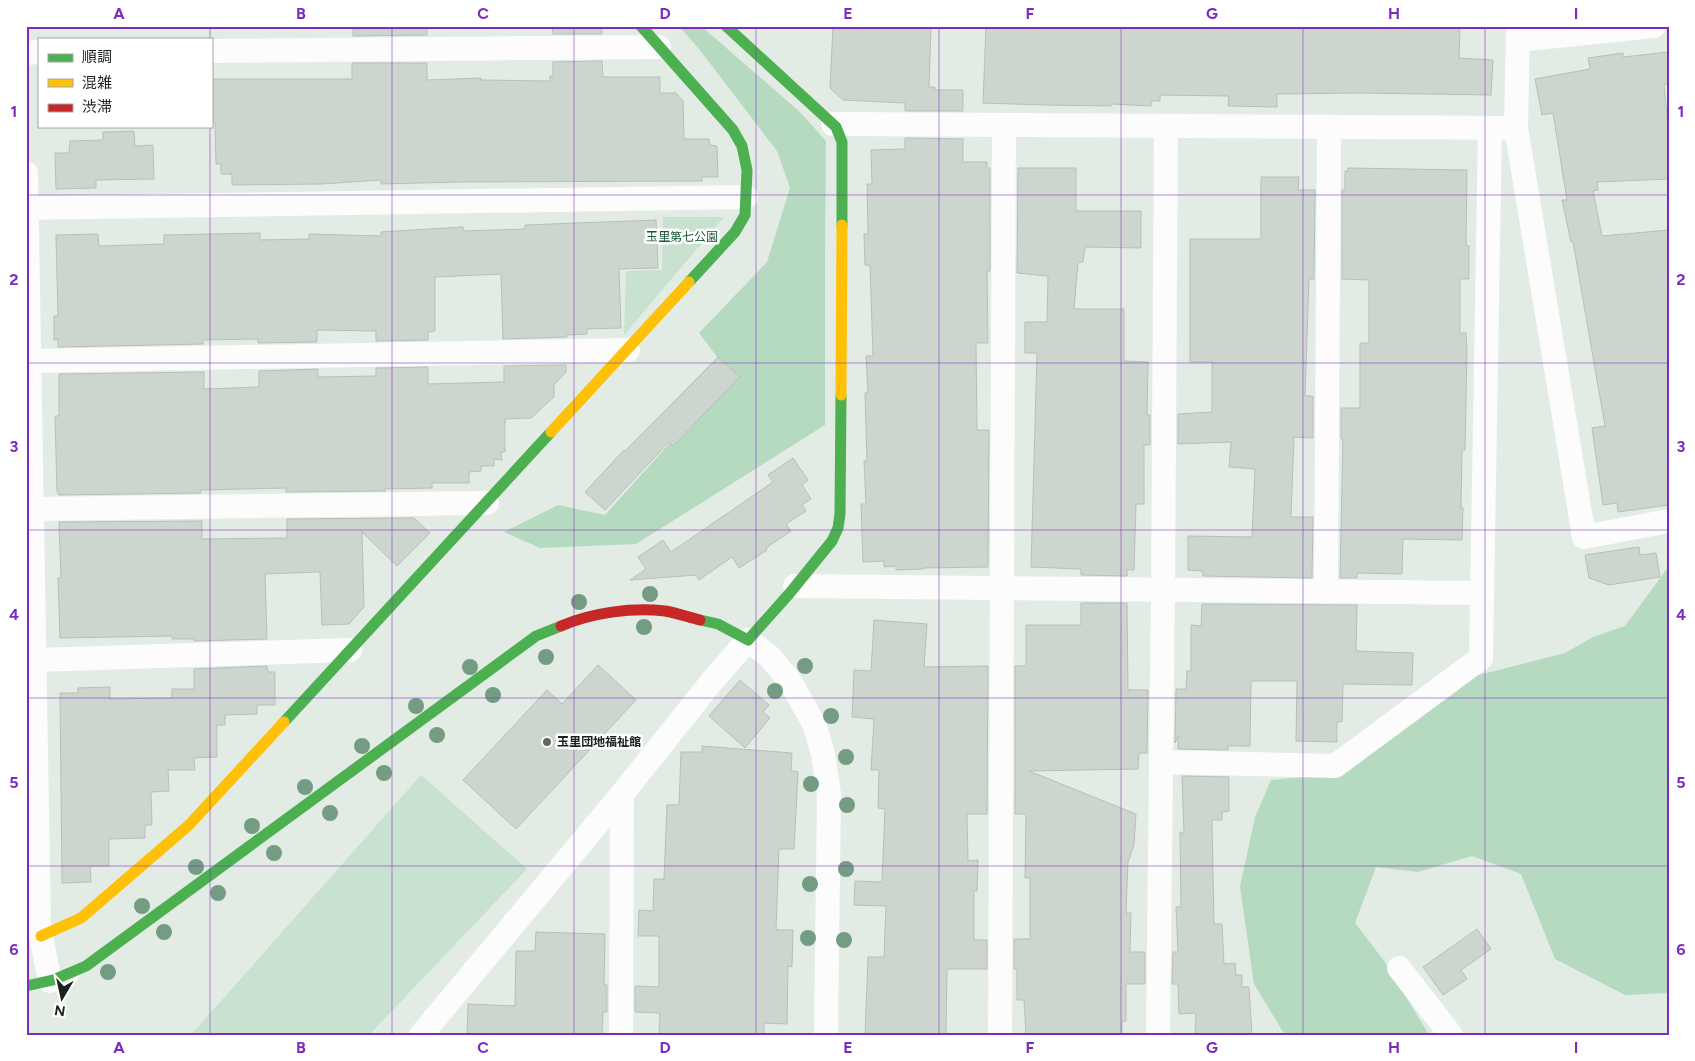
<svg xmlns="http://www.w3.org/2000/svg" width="1695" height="1061" viewBox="0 0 1695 1061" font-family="Figtree,'Noto Sans JP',sans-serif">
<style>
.green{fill:#c8e2cf}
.forest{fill:#b5dabf}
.building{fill:#cdd5cf;stroke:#b8bfb9}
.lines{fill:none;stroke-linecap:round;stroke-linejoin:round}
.street{stroke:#fbfcfb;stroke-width:24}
.fast{stroke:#4caf50;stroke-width:11}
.slow{stroke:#ffc107;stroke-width:11}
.jam{stroke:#c62828;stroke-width:11}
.tree{fill:#739c83}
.grid{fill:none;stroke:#7b2cbf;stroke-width:1;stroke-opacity:0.55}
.poi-dot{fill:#616963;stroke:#fff;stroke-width:2}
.labels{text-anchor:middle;stroke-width:5;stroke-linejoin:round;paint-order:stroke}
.park-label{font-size:12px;fill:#185a33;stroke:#fff}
.poi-label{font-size:12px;font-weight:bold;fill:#1b221d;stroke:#fff;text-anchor:start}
.neatline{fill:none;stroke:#7b2cbf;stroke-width:2}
.grid-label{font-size:16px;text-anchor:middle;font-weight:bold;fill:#7b2cbf}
</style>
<rect width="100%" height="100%" fill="#e2ece4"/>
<g class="green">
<path d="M663,217H724L624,335L626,271L662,270Z"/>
<path d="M421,775L527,869L369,1035H191Z"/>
</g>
<g class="forest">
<path d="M679,26H701L800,112L826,141L825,255V425L636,544L540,548L504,532L558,505L605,515L731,375L699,333L767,262L790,188L777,151L699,49Z"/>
<path d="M1669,566V993L1625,995L1555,959L1521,874L1472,856L1418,872L1376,867L1355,923L1385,962L1429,1035H1285L1254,984L1240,887L1255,817L1271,780L1336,774L1475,676L1565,653L1593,637L1625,626Z"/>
</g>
<g class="building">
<path d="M353,26H427V35L353,36Z"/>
<path d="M552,26H601L602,34H553Z"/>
<path d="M833,26H931L929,87H935V90H963V111H905V103L843,100L830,88Z"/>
<path d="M986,26H1460L1459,58L1493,60L1491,95L1359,93L1277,94V107L1228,106L1229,96L1160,95V101H1151V106L1111,104V106L1045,105L983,103Z"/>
<path d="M1669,52V84L1664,85L1669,136V179L1597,182L1598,190L1593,191L1602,236L1669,230V505L1618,512L1617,503L1603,505L1592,428L1605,426L1573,242H1571L1562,200H1567L1553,113L1542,115L1535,79L1590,69L1588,58L1623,53V57Z"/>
<path d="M602,61L603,77H660V93H676L683,101L684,139H709L710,145L717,146L718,177H702V181L460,182L381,184V180L322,184L232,185V174H221V164H216L215,123H213V79H352V63H427V80L481,78V80L550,81V76H553V62Z"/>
<path d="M134,131L135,146L153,145L154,179L96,180V188L56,189L55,153H69L70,141L103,140V132Z"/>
<path d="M905,138L963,139V162H987V168H990V271H987L988,343H976L977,430H989L988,567L923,568V569L896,570V566L884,567V561L863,562L861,504H866L864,461H867L865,393H868L866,356H873L870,265H865L864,234H868L867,184H872L871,150L905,149Z"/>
<path d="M1018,168H1076V211H1141V248L1085,247L1083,262H1078L1074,309H1124V361L1148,362L1147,415H1150V445H1144V504H1136L1134,570H1127V576L1081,575V569L1031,567L1037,353H1025V322H1047L1048,276L1017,273Z"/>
<path d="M1348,168L1467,170L1466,245L1469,246V279H1460V333H1466L1467,351L1465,450H1462L1461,508H1463L1462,540L1403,539L1402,574L1357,573V578H1340L1343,439H1341V408H1360V343H1369V280L1342,279V190H1345V171H1348Z"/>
<path d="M1261,177H1299L1298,190H1315L1314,279H1309L1305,396H1313V438L1294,437L1291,517H1313L1312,578L1203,576V571L1188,570V536L1252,537L1255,469L1229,467L1231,442L1178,444V414L1212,412V362H1190V239H1261Z"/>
<path d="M656,220L658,268L619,269L621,328L587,329V334L567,335V337L503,339L501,274L435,277V331L428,332V340L376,341V331L317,330V342L258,343V339L203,340V344L58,347V339L54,340V316H58L56,235L98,234L99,246L164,244V235L260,233V240L309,239V234L381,236V232L463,227L464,231L525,229V225Z"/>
<path d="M718,357L740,377L673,446L669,442L605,510L585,492L624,450L625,451Z"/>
<path d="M566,365V372L554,385V397L531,418L505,419V452H501L502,460L494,459V466H481V471L469,472V483H432V488L384,489L386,491L286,492V488L201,490V493L59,495L57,491L55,416H59V374L204,372V389L259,387V371L318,369V377L376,376V368L428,367V384L504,382V366Z"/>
<path d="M793,458L808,480L802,485L811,499L802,505L806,511L786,524L791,531L766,548L767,550L739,568L732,557L699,580L696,575L630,580L646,569L638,557L663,540L671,552L773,482L768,475Z"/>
<path d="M414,518L430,533L397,566L362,532L364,607L349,624L322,625L320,572L265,574L267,639L194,641V639H172V636L60,638L58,578H61L59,522L202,521V539L287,538V519Z"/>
<path d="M1639,547L1640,555L1656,553L1660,577L1609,585L1589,578L1585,555Z"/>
<path d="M1081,603H1127L1128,690H1148L1147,753H1139L1138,769L1029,771L1136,814L1134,845L1128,862L1126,913H1131L1130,952H1145V984H1126V1021H1122V1035H1026L1024,1000H1017V969H1014V939H1030V878H1025L1026,814H1015V666H1026V625H1081Z"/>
<path d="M1202,604L1357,605L1356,651L1413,653L1412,685L1343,684L1342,722H1337V742L1296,741L1297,681H1251L1250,746H1228V750L1178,749V736L1175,743L1176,689H1186L1187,671H1191V625L1201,626Z"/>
<path d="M874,620L927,624L924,667L988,666L987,814H967L968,861L978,860L977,891H974V940H987V969H947L946,1035H865L868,957H884L886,906L854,905L855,881L882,882L885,809L878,808L879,770H871L874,719L852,717L854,670L871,671Z"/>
<path d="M598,665L636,700L516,829L463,780L547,690L562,704Z"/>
<path d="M267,666L268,672H275V705H257V714L225,715V725H217V757L194,758L195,770H168L169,791L151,792L152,825H145V838L109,839V866H90L91,882L62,883L60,693H78V688L110,687V699L172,698V689H194V669Z"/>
<path d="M740,680L769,705L763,712L770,718L745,748L709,716Z"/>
<path d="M702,746L792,753L791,771L798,772L794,849H779L776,930H793L792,967L788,966L787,1024L764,1023V1035H659L660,1013L635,1012V986L659,987V936H638L639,910L653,911L654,879H664L667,805H679L681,752H702Z"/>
<path d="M1182,776L1229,777V811L1222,812V820H1212L1214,924H1222L1224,964L1235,963L1236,975H1242V987H1249L1252,1035H1195L1196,1013L1179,1014L1178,984H1172L1173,952H1178L1176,907H1181L1180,832L1184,834Z"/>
<path d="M1477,929L1491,949L1461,970L1467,979L1443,995L1423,967Z"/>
<path d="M536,932L605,934L604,985H607V1012H603L602,1035H467L468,1004L515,1006L516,951H535Z"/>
</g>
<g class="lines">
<g class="street">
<path d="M1518,26L1516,128L1584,537L1669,521"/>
<path d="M1518,40L1654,26"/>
<path d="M211,51L659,47"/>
<path d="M26,53L39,52"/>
<path d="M833,124L1516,128"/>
<path d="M26,173L39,927L50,981"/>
<path d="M27,208L746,197"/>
<path d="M30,361L628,350"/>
<path d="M32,509L487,503"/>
<path d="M795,586L1482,593"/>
<path d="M1326,592L1329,127"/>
<path d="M35,660L350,650"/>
<path d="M1161,762L1335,766L1481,658L1490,128"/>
<path d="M1399,968L1451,1035"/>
<path d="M421,1035L622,794L713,680L748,640L770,657L790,681L815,726L823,754L829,794L826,1035"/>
<path d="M621,1035L622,794"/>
<path d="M1000,1035L1004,125"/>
<path d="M1158,1035L1163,590L1166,126"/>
</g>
<g class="fast">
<path d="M641,26L733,130L742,146L747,170L745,215L735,232L689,282"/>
<path d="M726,26L836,127L842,142V225"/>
<path d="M700,620L718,624L748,640L789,594L832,541L838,528L840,514L841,395"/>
<path d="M284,722L551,432"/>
<path d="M26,986L53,980L86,966L536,636L561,626"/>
</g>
<g class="slow">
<path d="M841,395L842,225"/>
<path d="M551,432L689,282"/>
<path d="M41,936L81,918L189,825L284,722"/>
</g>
<path class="jam" d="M561,626C591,613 632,607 665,611C677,613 688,617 700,620"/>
</g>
<g class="tree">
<circle cx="650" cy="594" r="8"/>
<circle cx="579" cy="602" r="8"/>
<circle cx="644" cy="627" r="8"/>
<circle cx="546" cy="657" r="8"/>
<circle cx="805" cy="666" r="8"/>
<circle cx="470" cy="667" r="8"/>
<circle cx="775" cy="691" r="8"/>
<circle cx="493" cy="695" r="8"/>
<circle cx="416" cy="706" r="8"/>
<circle cx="831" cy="716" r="8"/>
<circle cx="437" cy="735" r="8"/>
<circle cx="362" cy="746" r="8"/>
<circle cx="846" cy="757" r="8"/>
<circle cx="384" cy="773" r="8"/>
<circle cx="811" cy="784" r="8"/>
<circle cx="305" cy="787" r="8"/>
<circle cx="847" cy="805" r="8"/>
<circle cx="330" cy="813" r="8"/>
<circle cx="252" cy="826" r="8"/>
<circle cx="274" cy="853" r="8"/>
<circle cx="196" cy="867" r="8"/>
<circle cx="846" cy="869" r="8"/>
<circle cx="810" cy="884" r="8"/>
<circle cx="218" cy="893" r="8"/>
<circle cx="142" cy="906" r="8"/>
<circle cx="164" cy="932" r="8"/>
<circle cx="808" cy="938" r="8"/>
<circle cx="844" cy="940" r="8"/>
<circle cx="108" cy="972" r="8"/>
</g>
<path class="grid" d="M210,26V39M392,26V1035M574,26V1035M756,26V1035M939,26V1035M1121,26V1035M1303,26V1035M1485,26V1035M210,126V1035M26,195H1669M26,363H1669M26,530H1669M26,698H1669M26,866H1669"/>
<circle class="poi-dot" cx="547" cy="742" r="5"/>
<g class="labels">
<g class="park-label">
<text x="682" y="241">玉里第七公園</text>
</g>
<g class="poi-label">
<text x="557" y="746">玉里団地福祉館</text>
</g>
</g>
<rect width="1695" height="1061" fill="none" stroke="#ffffff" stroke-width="55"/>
<rect x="38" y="38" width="175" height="90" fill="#ffffff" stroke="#a4a7a5"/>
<rect x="48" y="54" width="25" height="8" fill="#4caf50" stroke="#a4a7a5"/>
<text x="82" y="62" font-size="15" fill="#1b221d">順調</text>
<rect x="48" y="79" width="25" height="8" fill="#ffc107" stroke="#a4a7a5"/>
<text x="82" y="88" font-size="15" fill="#1b221d">混雑</text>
<rect x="48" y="104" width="25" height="8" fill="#c62828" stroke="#a4a7a5"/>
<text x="82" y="112" font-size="15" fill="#1b221d">渋滞</text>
<g transform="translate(62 998) rotate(189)" stroke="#ffffff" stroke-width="4" paint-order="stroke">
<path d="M0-4L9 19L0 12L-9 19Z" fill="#1b221d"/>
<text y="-8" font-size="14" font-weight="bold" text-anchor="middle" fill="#1b221d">N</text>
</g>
<rect x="28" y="28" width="1640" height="1006" class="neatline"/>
<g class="grid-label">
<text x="119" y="19">A</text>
<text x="301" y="19">B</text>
<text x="483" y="19">C</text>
<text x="665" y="19">D</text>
<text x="848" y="19">E</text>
<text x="1030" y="19">F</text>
<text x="1212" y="19">G</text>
<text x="1394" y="19">H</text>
<text x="1576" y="19">I</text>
<text x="14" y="117">1</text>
<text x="1681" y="117">1</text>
<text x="14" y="285">2</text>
<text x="1681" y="285">2</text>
<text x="14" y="452">3</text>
<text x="1681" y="452">3</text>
<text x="14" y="620">4</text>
<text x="1681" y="620">4</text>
<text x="14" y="788">5</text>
<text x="1681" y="788">5</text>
<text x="14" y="955">6</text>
<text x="1681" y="955">6</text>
<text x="119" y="1053">A</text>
<text x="301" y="1053">B</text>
<text x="483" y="1053">C</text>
<text x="665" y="1053">D</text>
<text x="848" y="1053">E</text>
<text x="1030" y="1053">F</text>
<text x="1212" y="1053">G</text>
<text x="1394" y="1053">H</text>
<text x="1576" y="1053">I</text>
</g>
</svg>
